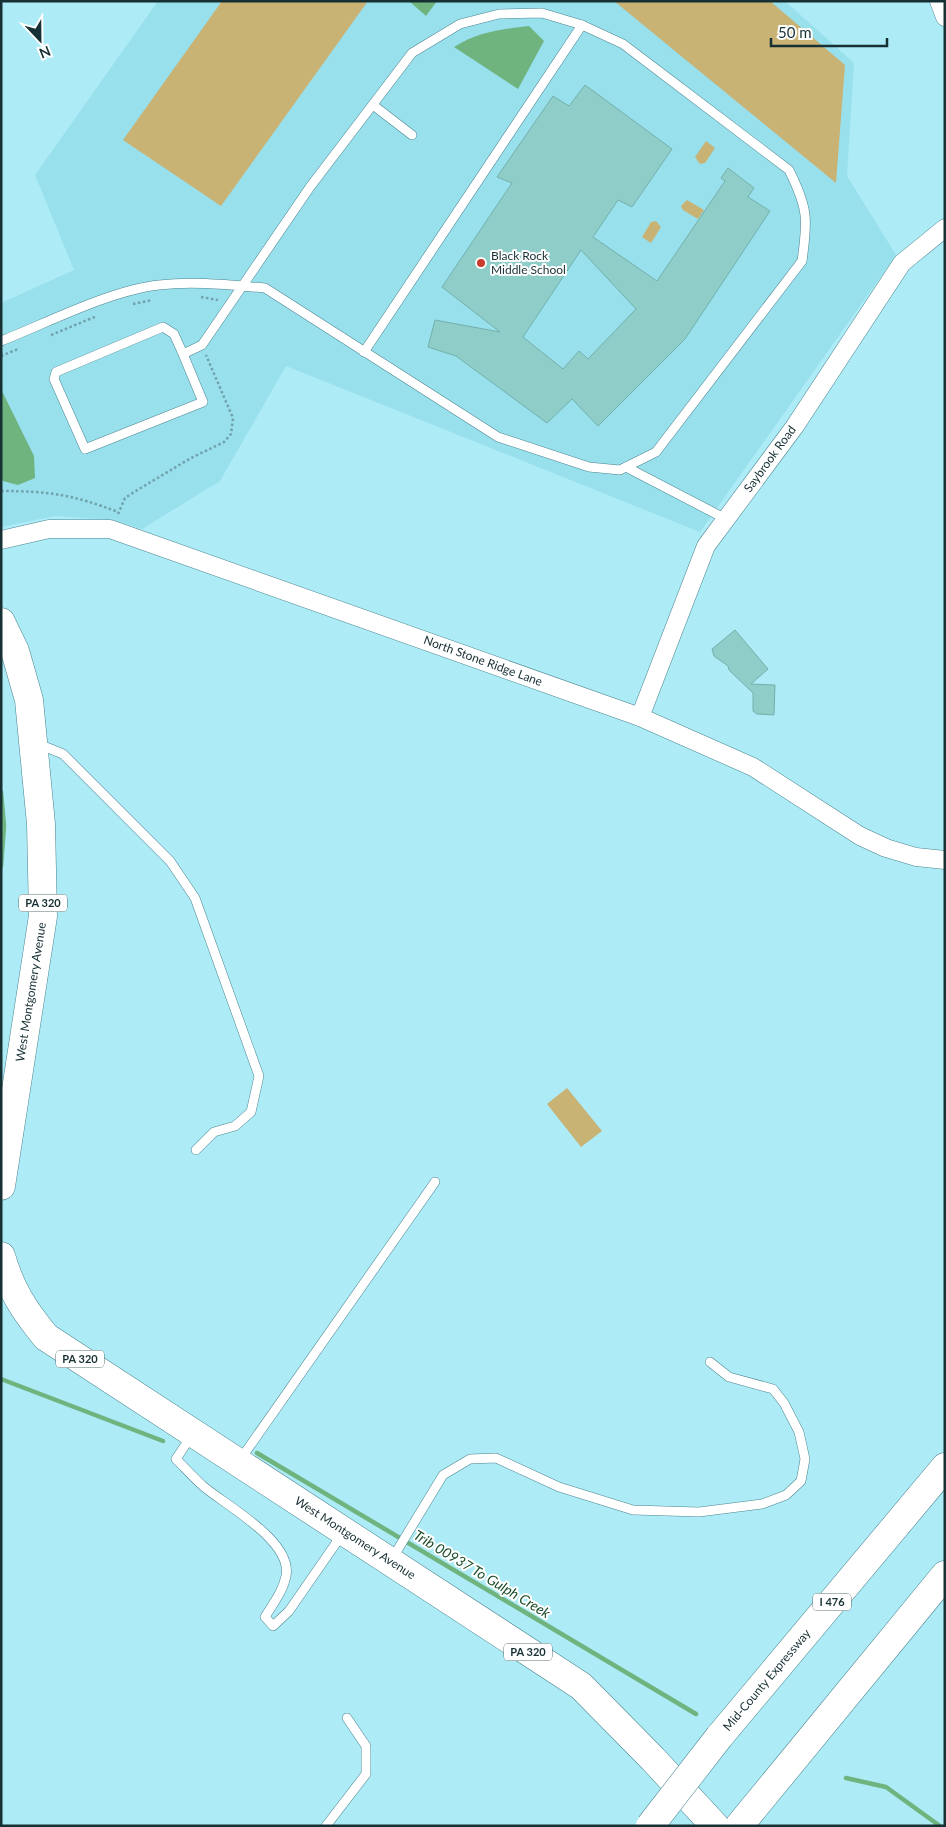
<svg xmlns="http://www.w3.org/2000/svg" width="946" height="1827" viewBox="0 0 946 1827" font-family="Lato,sans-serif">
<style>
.built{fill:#99e0ed}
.green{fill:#c8b274}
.water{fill:#6fb37f}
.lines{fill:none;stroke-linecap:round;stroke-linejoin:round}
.stream{stroke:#6fb37f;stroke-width:4.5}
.building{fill:#8fcdc9;stroke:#73b0ac;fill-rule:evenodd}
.lane-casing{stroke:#4a8590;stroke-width:10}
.street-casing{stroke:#4a8590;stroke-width:19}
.primary-casing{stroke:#4a8590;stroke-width:29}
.highway-casing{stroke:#4a8590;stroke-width:29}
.path{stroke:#71a1a9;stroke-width:2.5;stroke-dasharray:2.5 2.5;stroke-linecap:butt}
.lane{stroke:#fff;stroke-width:9}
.street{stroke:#fff;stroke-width:18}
.primary{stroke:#fff;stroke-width:28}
.highway{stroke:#fff;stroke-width:28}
.highway-bridge-casing{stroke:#4a8590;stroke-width:29;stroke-linecap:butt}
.highway-bridge{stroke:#fff;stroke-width:28}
.poi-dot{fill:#ca3d2c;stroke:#fff;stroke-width:2}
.labels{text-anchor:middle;stroke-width:4;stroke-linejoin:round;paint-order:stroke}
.shield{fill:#fff;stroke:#5d6e71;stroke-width:1}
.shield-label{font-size:11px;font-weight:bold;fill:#173034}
.poi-label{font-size:12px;fill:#173034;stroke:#fff;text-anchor:start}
.street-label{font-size:12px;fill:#173034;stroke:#fff}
.water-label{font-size:14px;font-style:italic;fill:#1c4d2a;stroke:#fff}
</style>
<rect width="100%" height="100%" fill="#adebf6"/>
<path class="built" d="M158,1H785L854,63L847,176L896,255L700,532L286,366L220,481L142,529L114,520L55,516L1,527V303L74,270L35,175Z"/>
<g class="green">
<path d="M222,1H368L221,206L123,140Z"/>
<path d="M614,1H770L845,65L836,183Z"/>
<path d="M706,141L715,148L705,163L700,164L695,157Z"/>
<path d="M687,200L704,210L698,219L683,210L681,206Z"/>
<path d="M656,221L661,227L651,243L642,237L651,222Z"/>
<path d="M567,1088L602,1131L581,1147L547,1104Z"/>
</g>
<g class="water">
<path d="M409,1H437L426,16Z"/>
<path d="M529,26L544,41L518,89L454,47C478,32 502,29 529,26Z"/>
<path d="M1,389L34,456L35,478L18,485L3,481L1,478Z"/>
</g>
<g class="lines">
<g class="stream">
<path d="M1,792L4,826L1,866"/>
<path d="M1,1379L163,1441"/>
<path d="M257,1453L696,1714"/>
<path d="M846,1778L886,1787L940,1826"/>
</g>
</g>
<g class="building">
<path d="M585,85L672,149L632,207L618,200L593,237L657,281L725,181L721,178L728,168L754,188L748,197L770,211L685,339L598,426L572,399L547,423L456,356L428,347L435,320L500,332L442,287L512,183L497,177L553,96L569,106ZM581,250L636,309L588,359L579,351L563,369L523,337Z"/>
<path d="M735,630L768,669L751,684L775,685L774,715L757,714L753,711V693L729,670L728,666L714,656L712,649Z"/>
</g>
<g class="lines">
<g class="lane-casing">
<g id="lane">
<path d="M373,105L412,135"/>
<path d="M1,341C47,323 111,290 159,285C194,281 229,285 265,288L498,437L589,467L620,470L656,452L802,261C808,219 808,208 789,170L623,44L582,25L542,13L499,14L460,24L412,53L310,187L202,345L183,354L174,334L163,327L56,372L54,379L85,449L203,402L183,354"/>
<path d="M364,352L582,25"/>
<path d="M626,467L726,519"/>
<path d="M36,743L63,754L170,861L195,898L259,1076L251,1112L235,1126L214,1132L196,1150"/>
<path d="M192,1435L176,1459C185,1468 194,1478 203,1486C225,1505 293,1541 286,1576C283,1591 273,1604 265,1617L273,1626L289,1611L343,1533"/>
<path d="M240,1460L435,1182"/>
<path d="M392,1559L443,1475L470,1459L496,1458L559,1487L633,1510L699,1512L762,1504L786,1495L801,1481L805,1459L799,1432L784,1403L773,1389L729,1377L710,1362"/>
<path d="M326,1826L366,1774V1746L347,1718"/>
</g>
</g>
<g class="street-casing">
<g id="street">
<path d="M939,1L945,17"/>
<path d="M1,540L49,529H110L640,717L753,767L860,836L886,848L916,857L945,860"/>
<path d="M640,717L706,546L795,426L902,263L945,228"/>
</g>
</g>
<g class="primary-casing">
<g id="primary">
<path d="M1,622L15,651L29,700L41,824L43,916L1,1186"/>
<path d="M1,1256C11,1290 23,1309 46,1337L581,1686L653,1759L715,1826"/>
</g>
</g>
<g class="highway-casing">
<g id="highway">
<path d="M719,1737L945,1467"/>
<path d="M739,1826L945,1575"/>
</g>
</g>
<g class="path">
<path d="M201,297L218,300"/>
<path d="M133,304L152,300"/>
<path d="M51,335L97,316"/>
<path d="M1,356L18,349"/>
<path d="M1,491C49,491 74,495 118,512"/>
<path d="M118,514L125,498L139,489L191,458L224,442L231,434L233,418L206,355"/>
</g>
<use href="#lane" class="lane"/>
<use href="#street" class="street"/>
<use href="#primary" class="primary"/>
<use href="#highway" class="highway"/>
<g class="highway-bridge-casing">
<path id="highway-bridge" d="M650,1826L719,1737"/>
</g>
<use href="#highway-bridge" class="highway-bridge"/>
</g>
<circle class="poi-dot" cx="481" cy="263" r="5"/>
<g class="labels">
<g class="shield">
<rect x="19" y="894.5" width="48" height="17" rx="4"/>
<rect x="56" y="1350.5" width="48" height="17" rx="4"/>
<rect x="813" y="1593.5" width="38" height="17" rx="4"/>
<rect x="504" y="1643.5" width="48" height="17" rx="4"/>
</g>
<g class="shield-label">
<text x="43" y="907">PA 320</text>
<text x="80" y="1363">PA 320</text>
<text x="832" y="1606">I 476</text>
<text x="528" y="1656">PA 320</text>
</g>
<g class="poi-label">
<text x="491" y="260">Black Rock<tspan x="491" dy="14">Middle School</tspan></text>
</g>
<g class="street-label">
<text transform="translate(770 459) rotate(-54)" y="4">Saybrook Road</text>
<text transform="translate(483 661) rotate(20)" y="4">North Stone Ridge Lane</text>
<text transform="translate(31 992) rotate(-81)" y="4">West Montgomery Avenue</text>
<text transform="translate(355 1538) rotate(33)" y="4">West Montgomery Avenue</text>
<text transform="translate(767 1680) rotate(-50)" y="4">Mid-County Expressway</text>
</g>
<g class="water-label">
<text transform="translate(482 1574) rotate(31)" y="5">Trib 00937 To Gulph Creek</text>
</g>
</g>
<rect width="946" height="1827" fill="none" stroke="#173034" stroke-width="5"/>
<g transform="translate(40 40) rotate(158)" stroke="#ffffff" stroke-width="4" paint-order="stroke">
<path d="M0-4L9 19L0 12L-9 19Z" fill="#173034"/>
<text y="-8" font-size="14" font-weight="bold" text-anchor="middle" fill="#173034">N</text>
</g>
<path d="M771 38v8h116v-8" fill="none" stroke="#173034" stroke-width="2.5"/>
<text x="778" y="38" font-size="15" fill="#173034" stroke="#ffffff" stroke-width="4" paint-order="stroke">50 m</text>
</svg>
